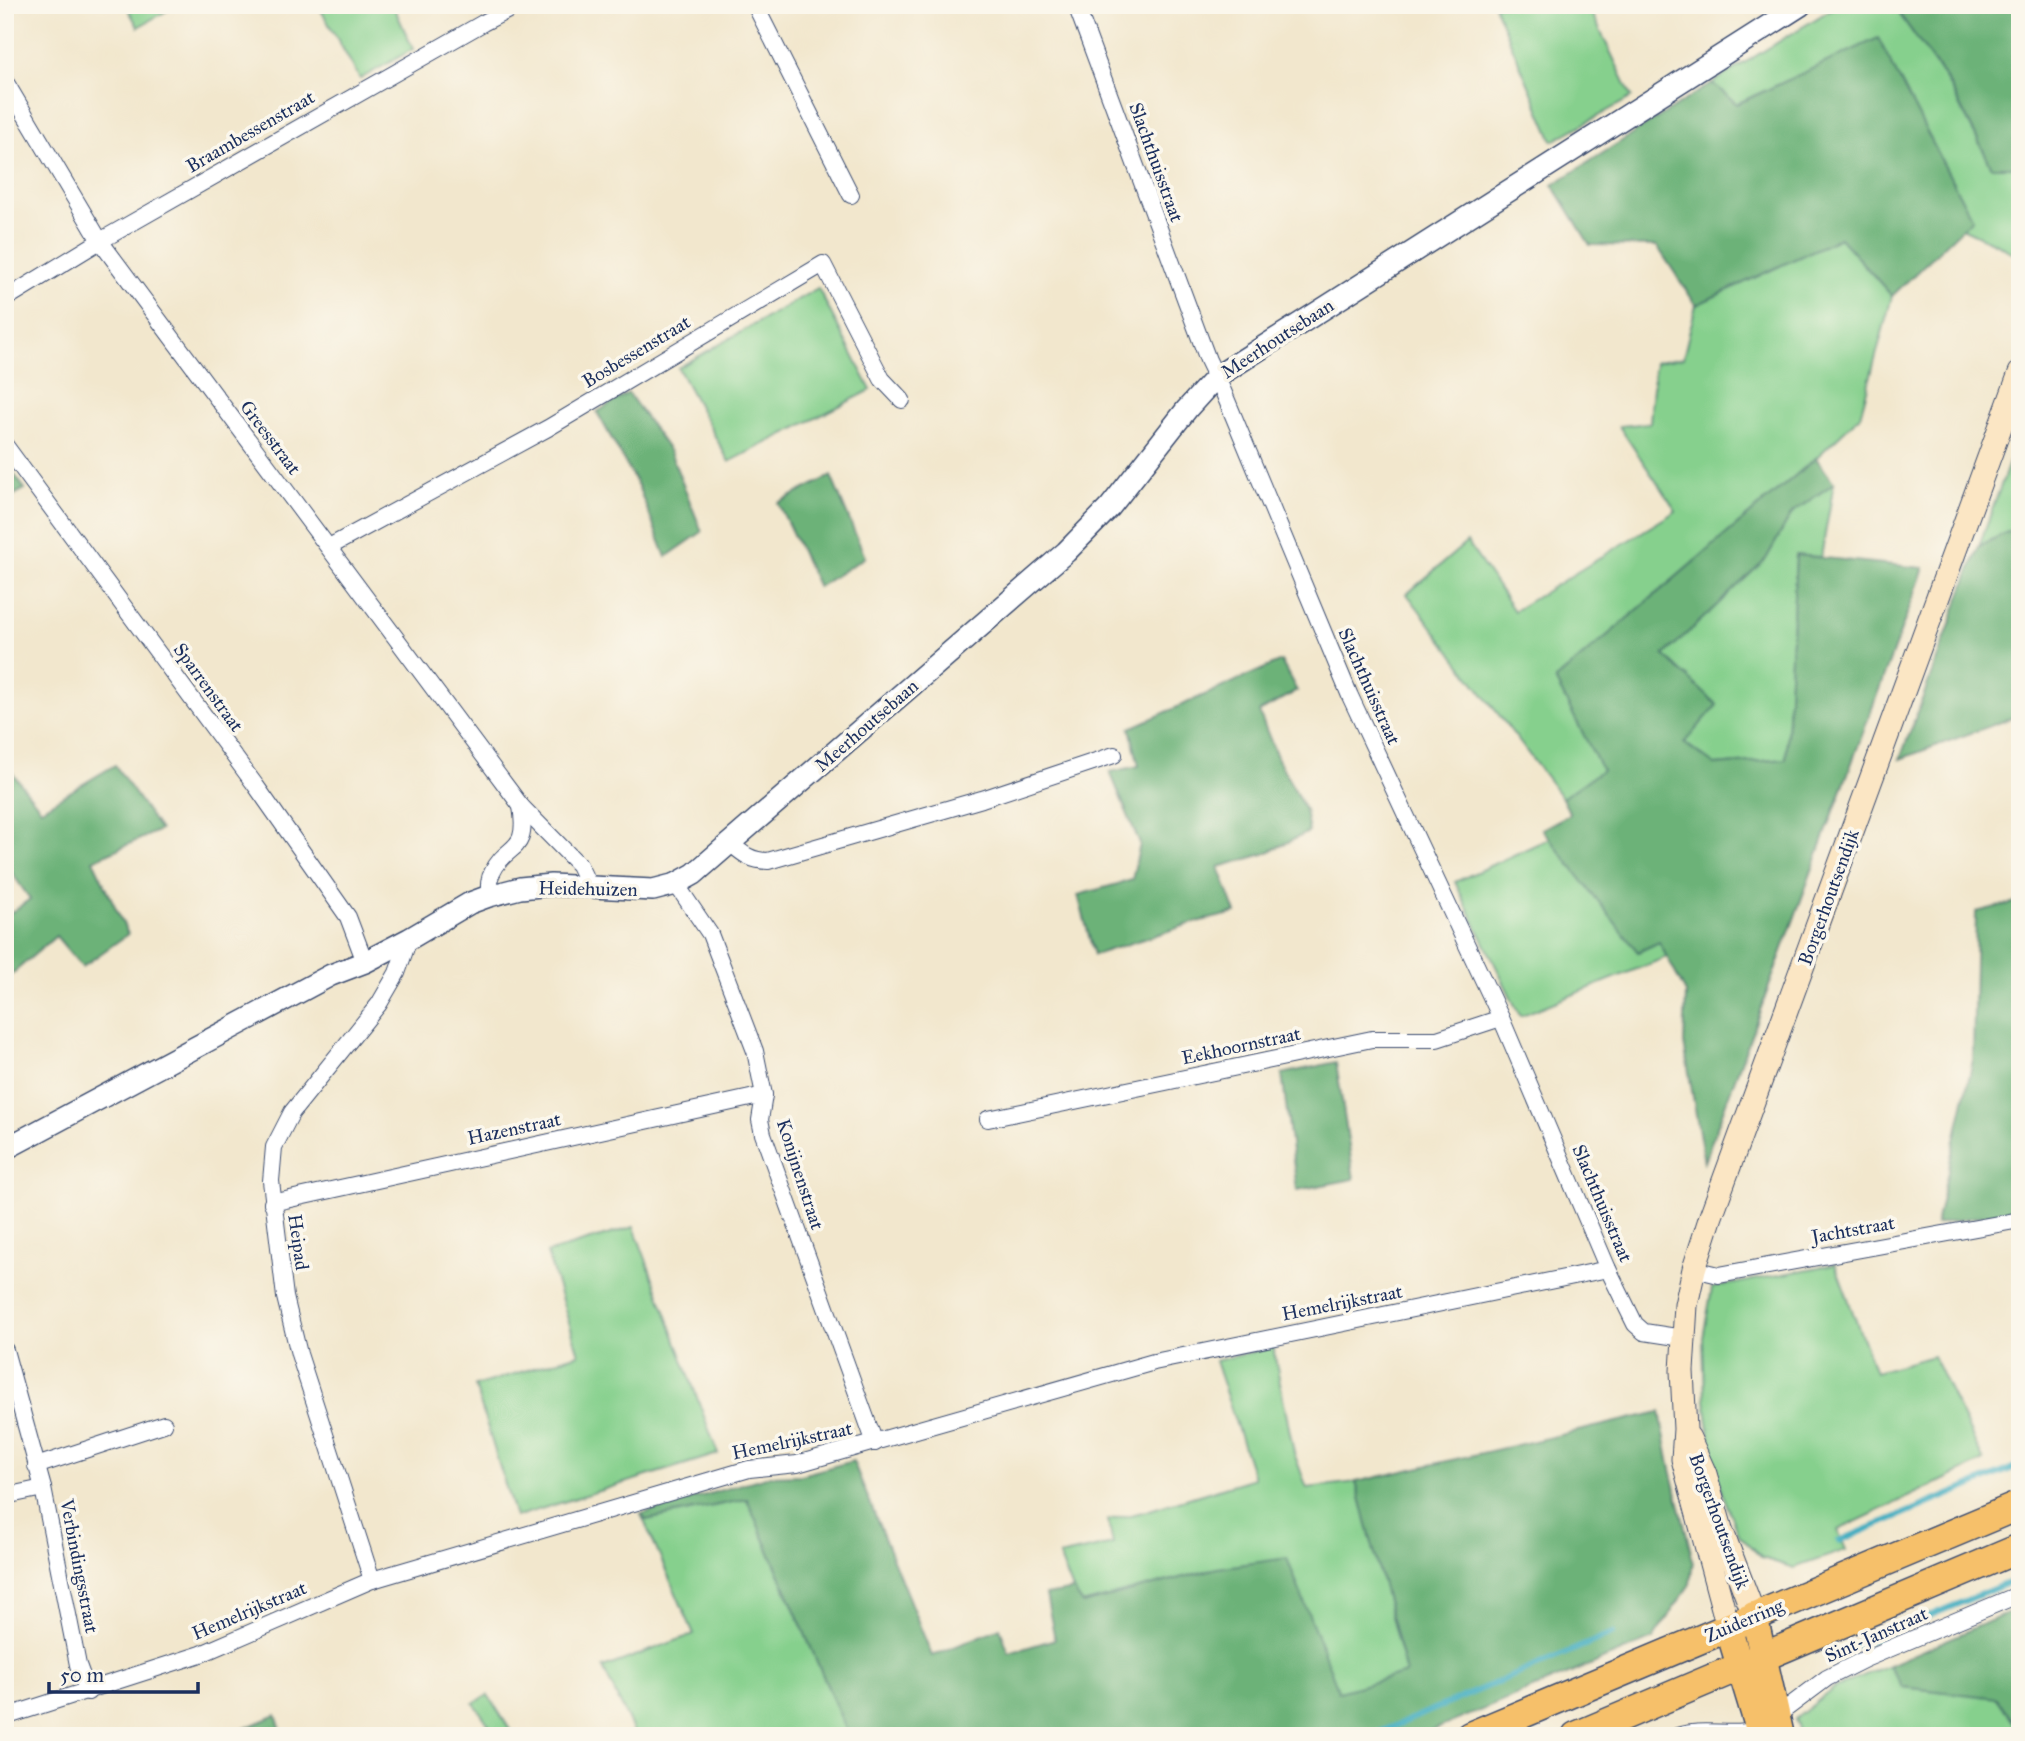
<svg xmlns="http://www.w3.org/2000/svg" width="2025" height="1741" viewBox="0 0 2025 1741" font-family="'IM FELL Great Primer',serif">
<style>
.green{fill:#86d08d;stroke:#508076;stroke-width:2}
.forest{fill:#6cb278;stroke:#44706b;stroke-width:2}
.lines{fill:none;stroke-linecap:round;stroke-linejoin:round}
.stream{stroke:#43aec1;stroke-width:6}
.minor-casing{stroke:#3b4b6f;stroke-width:18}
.tertiary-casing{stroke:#3b4b6f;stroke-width:24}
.secondary-casing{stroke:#3b4b6f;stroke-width:25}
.primary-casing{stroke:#3b4b6f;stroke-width:29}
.trunk-casing{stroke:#3b4b6f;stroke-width:31}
.minor{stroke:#fff;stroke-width:16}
.tertiary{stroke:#fff;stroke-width:21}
.secondary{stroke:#fbe6c4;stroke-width:23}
.primary{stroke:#f6c06b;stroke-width:26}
.trunk{stroke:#f6c06b;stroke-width:28}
.labels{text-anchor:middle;stroke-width:7;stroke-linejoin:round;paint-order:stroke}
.street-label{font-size:19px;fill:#1b2f5e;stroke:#fbf7ec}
</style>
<rect width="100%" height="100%" fill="#fbf7ec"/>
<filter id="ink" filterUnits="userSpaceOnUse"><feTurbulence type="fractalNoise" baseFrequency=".0143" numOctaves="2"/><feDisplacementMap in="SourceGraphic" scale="14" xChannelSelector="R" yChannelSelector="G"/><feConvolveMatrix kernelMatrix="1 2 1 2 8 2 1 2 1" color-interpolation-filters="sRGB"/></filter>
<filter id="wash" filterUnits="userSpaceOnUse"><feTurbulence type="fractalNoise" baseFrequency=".00686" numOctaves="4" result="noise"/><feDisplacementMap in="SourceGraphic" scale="28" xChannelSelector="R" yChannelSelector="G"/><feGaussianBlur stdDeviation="1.57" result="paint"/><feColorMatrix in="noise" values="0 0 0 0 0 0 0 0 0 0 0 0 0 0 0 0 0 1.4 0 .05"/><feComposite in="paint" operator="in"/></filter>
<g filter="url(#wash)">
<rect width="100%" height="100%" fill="#f2e7cd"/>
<g class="green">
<path d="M126,5H177L138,27Z"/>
<path d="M318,5H393L413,49L360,79Z"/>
<path d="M1494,5H1588L1632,97L1553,141Z"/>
<path d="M1838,5H1893L1946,80L1992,167H2020V258L2001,246L1962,228L1972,219L1878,39L1736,104L1712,83Z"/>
<path d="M1840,238L1892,296L1860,416L1816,458L1555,680L1603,770L1562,798L1407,594L1467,542L1514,611L1676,511L1619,426L1650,423L1655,362L1683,358L1696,305Z"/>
<path d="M818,288L871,390L729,462L678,368Z"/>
<path d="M2020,433V526L1979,546Z"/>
<path d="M1834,483L1821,557L1796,555L1786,759L1714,765L1684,742L1664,655L1766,559L1792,513Z"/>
<path d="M1550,838L1638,952L1659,942L1667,957L1520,1016L1455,882Z"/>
<path d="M634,1227L718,1454L515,1517L475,1386L579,1354L547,1253Z"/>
<path d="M1835,1264L1875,1372L1933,1356L1984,1461L1838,1530L1846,1550L1794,1568L1762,1558L1738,1534L1722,1492L1711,1445L1705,1400L1703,1338L1712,1288Z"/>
<path d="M1273,1347L1294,1453L1307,1488L1356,1482L1406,1674L1339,1692L1217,1568L1082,1604L1073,1590L1059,1556L1113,1544L1108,1520L1143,1512L1254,1478L1215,1361Z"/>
<path d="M747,1499L849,1736H636L603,1668L694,1634L641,1514L647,1520Z"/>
<path d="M1889,1665L1903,1687L1997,1697L2020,1732V1736H1800L1795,1719L1834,1688Z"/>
<path d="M488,1695L514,1736H467L489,1725L474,1703Z"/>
</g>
<g class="forest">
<path d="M1893,5H2020V167H1992L1947,80Z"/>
<path d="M1878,38L1972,219L1892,296L1840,238L1696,305L1657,246L1590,245L1553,185L1712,83L1737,104Z"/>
<path d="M628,393L670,452L702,532L666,557L638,486L597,412Z"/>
<path d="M1816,458L1834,483L1792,513L1766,559L1664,655L1717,705L1684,743L1715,765L1786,759L1796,555L1924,568L1704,1162L1684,1044L1686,993L1659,942L1638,952L1542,829L1570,814L1562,798L1602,770L1555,680Z"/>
<path d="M5,462L25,489L5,500Z"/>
<path d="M831,476L865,557L818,587L778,503Z"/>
<path d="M2020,526V715L1900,759L1979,546Z"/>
<path d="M1281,661L1297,691L1259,712L1278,759L1305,810L1309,832L1264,854L1219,867L1236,913L1196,922L1094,955L1078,895L1132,880L1140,844L1110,772L1139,766L1130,728Z"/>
<path d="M5,764L41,809L115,765L160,830L93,860L128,934L82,967L56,936L5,980V917L30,899L5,863Z"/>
<path d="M2020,901V1209L1936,1224L1973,1060L1976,912Z"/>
<path d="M1336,1062L1354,1179L1297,1190L1282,1074Z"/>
<path d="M1660,1412L1670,1465L1693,1561L1690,1584L1653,1639L1419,1736H849L747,1499L646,1520L641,1514L769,1476L801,1475L853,1461L932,1656L1000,1628L1009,1653L1055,1639L1046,1595L1073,1590L1083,1604L1217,1568L1287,1558L1339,1692L1406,1673L1356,1482Z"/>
<path d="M2020,1608V1732L1997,1698L1902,1687L1889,1665Z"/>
<path d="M276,1715L283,1736H232V1734Z"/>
</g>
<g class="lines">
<g class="stream">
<path d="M1839,1541L2020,1465"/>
<path d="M1845,1651L2020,1578"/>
<path d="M1371,1736L1613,1633"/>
</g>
</g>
</g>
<g filter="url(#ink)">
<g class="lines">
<g class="minor-casing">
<g id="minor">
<path d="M755,5L851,195"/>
<path d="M1076,5L1208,360L1223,391L1350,696L1501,1018L1608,1269L1635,1324L1644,1332L1683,1338"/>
<path d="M5,81L100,241L521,806L579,865L589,886"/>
<path d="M5,299L100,241L483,23L518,5"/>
<path d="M5,445L256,786L348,917L365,962"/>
<path d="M329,547L548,428L823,264L882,379L902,400"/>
<path d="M730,843C743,854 751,861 768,861L982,799L1114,755"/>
<path d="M676,884L710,934L755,1051L764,1095L760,1120L763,1134L875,1443"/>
<path d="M489,896C489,888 488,880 492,873C507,841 529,856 521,806"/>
<path d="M988,1119L1372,1039H1437L1501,1018"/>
<path d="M272,1203L764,1095"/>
<path d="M1694,1269L1719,1275L2020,1220"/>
<path d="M5,1350L43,1488L78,1665L88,1692"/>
<path d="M36,1466L164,1424"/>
<path d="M5,1496L43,1488"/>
<path d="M372,1580L299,1354L285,1297L271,1181L274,1147L292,1112L379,1004L397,973L409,939"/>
<path d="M5,1717L201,1654L372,1580L749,1469L797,1464L1154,1362L1608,1269"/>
<path d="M1677,1736C1705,1727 1732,1738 1759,1729L1827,1678L1865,1659L2020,1594"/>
</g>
</g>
<g class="tertiary-casing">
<path id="tertiary" d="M5,1149L331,975L365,962L409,939L470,903L489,896L520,888L551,885L653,890L676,884L694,874L1066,552L1110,507L1187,409L1216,377L1801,5"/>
</g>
<g class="secondary-casing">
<g id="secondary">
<path d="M1689,1438L1705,1474L1721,1529L1754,1615"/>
<path d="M1728,1627L1683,1459L1685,1429L1682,1371L1686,1305L1694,1269L1711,1216L2020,373"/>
</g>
</g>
<g class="primary-casing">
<g id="primary">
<path d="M1754,1615L1781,1736"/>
<path d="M1728,1627L1761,1736"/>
</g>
</g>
<g class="trunk-casing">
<g id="trunk">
<path d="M1470,1736L2020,1505"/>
<path d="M1576,1736L2020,1548"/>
</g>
</g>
<use href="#minor" class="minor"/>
<use href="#tertiary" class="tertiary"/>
<use href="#secondary" class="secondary"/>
<use href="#primary" class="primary"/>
<use href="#trunk" class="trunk"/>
</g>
</g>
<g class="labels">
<g class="street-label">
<text transform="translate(250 131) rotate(-30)" y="7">Braambessenstraat</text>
<text transform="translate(1157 162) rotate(70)" y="7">Slachthuisstraat</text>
<text transform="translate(1277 338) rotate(-33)" y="7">Meerhoutsebaan</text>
<text transform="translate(636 351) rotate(-31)" y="7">Bosbessenstraat</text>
<text transform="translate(271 437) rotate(53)" y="7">Greesstraat</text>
<text transform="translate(1370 686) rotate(66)" y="7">Slachthuisstraat</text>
<text transform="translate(209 687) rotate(54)" y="7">Sparrenstraat</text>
<text transform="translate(866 725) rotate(-41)" y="7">Meerhoutsebaan</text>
<text transform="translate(588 888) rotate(1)" y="7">Heidehuizen</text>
<text transform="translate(1828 897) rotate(-70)" y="7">Borgerhoutsendijk</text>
<text transform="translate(1241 1045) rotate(-12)" y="7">Eekhoornstraat</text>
<text transform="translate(514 1128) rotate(-12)" y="7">Hazenstraat</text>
<text transform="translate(801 1174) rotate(72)" y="7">Konijnenstraat</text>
<text transform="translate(1603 1203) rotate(67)" y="7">Slachthuisstraat</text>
<text transform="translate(1853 1229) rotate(-10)" y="7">Jachtstraat</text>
<text transform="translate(299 1242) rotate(82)" y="7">Heipad</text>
<text transform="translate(1342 1302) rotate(-11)" y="7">Hemelrijkstraat</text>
<text transform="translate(792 1440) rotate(-12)" y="7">Hemelrijkstraat</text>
<text transform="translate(1720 1521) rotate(70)" y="7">Borgerhoutsendijk</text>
<text transform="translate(80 1566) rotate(79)" y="7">Verbindingsstraat</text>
<text transform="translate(249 1610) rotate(-23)" y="7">Hemelrijkstraat</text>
<text transform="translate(1744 1620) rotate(-23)" y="7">Zuiderring</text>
<text transform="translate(1876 1634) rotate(-24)" y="7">Sint-Janstraat</text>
</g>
</g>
<rect width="2025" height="1741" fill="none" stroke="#fbf7ec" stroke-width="28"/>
<path d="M49 1682v10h149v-10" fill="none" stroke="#1b2f5e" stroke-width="3.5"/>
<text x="60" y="1682" font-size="21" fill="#1b2f5e" stroke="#fbf7ec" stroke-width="5" paint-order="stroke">50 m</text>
</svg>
